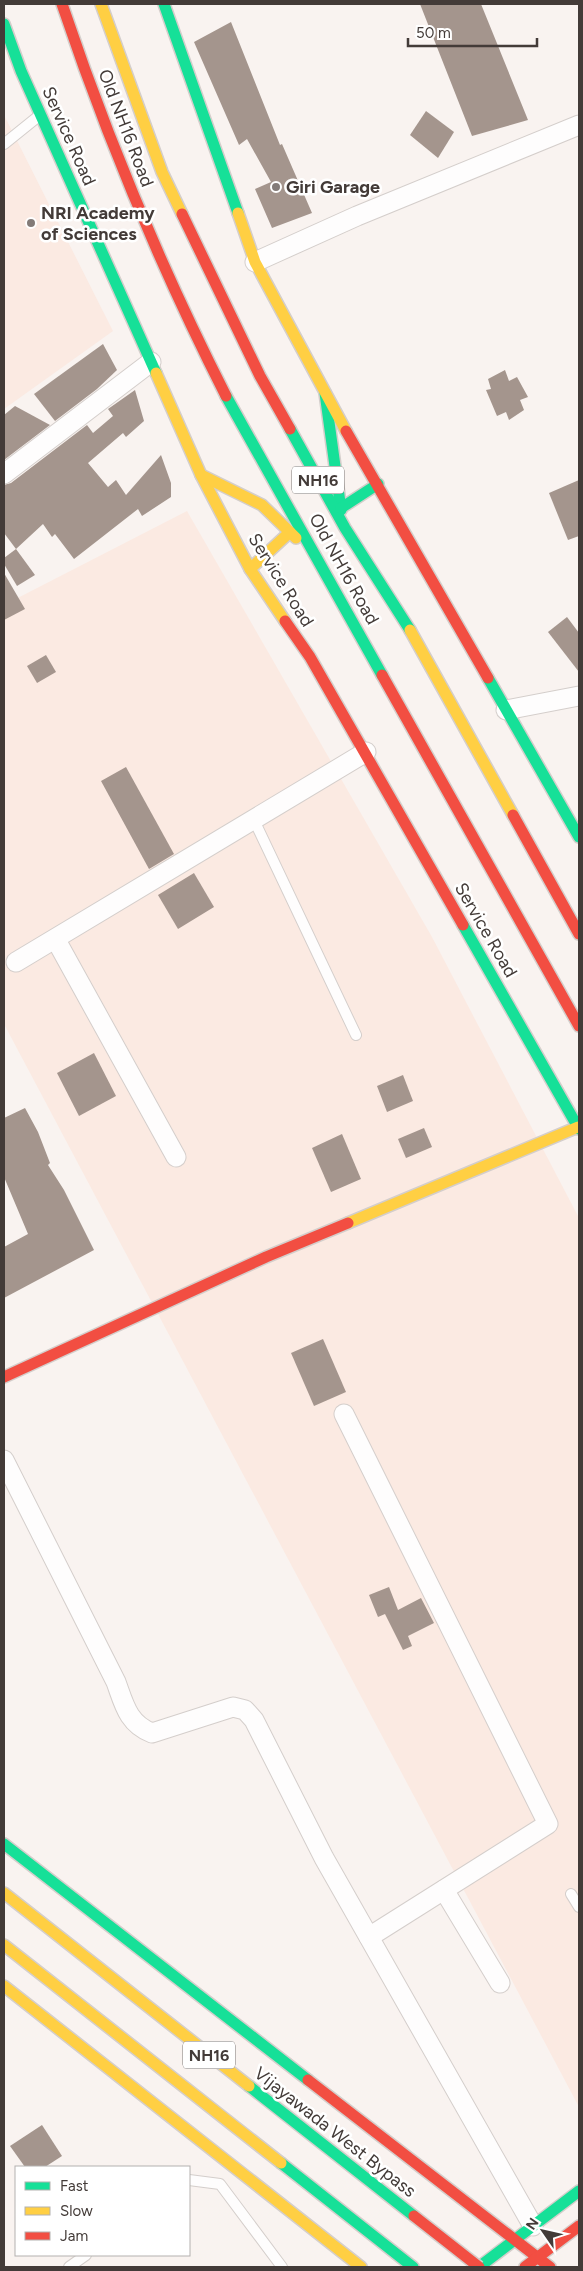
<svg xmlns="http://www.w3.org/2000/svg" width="583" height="2271" viewBox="0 0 583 2271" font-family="Figtree,sans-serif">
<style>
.built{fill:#fbeae2}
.building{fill:#a4958d}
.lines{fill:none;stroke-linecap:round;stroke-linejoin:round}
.lane-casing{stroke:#d4cecb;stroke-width:12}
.street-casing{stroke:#d4cecb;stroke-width:21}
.fast-casing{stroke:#d4cecb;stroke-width:14}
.slow-casing{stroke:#d4cecb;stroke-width:14}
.jam-casing{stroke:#d4cecb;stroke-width:14}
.lane{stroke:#fefdfd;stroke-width:10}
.street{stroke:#fefdfd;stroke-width:19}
.fast{stroke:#16e098;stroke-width:11}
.slow{stroke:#ffcf43;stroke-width:11}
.jam{stroke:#f24e42;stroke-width:11}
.jam-bridge-casing{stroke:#d4cecb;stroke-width:14;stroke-linecap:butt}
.jam-bridge{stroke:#f24e42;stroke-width:11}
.poi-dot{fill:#837b78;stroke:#fff;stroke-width:2}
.labels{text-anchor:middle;stroke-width:5;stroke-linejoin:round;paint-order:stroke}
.shield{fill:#fff;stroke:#7b7674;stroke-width:1}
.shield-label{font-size:16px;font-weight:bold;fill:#433b38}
.street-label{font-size:18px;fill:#433b38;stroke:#fff}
.poi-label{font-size:18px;font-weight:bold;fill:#433b38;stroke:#fff;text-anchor:start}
</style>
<rect width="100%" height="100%" fill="#f9f3f0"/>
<g class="built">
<path d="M4,115L113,331L4,409Z"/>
<path d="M187,511L432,937L579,1218V2107L4,1024V605Z"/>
</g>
<g class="building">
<path d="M420,4H481L528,120L472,136Z"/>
<path d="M231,22L280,145L282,144L312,213L272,228L255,189L271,182L247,139L239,145L194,42Z"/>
<path d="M426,111L454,132L438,158L410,135Z"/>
<path d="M103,344L117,370L97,389L55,421L34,394Z"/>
<path d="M505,370L509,381L517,377L528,397L520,400L524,410L509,420L506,412L497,416L486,390L491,389L488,379Z"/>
<path d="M135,390L144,421L126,437L123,433L88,463L108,487L116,480L126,495L161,455L171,483V497L142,516L138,509L74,559L55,534L52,537L43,524L16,549L4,533V485L11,483L87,425L93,433L113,416L108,409Z"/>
<path d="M15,406L50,425L4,460V415Z"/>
<path d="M579,480V536L568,540L549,493Z"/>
<path d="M16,549L35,575L17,586L4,564V558Z"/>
<path d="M4,573L25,609L4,620Z"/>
<path d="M567,617L579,633V672L548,632Z"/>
<path d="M46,655L56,672L37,683L27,666Z"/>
<path d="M126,767L174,854L149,869L101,781Z"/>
<path d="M194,873L214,907L178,929L158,895Z"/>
<path d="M94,1053L116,1096L79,1116L57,1073Z"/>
<path d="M403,1075L413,1101L387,1112L377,1086Z"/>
<path d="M25,1108L38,1132L50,1163L48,1165L64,1190L94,1250L4,1298V1247L28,1234L4,1177V1118Z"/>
<path d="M424,1128L432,1147L406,1158L398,1139Z"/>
<path d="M342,1134L361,1179L331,1192L312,1148Z"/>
<path d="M323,1339L346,1392L314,1406L291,1353Z"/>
<path d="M389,1587L398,1610L421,1598L434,1623L408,1636L412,1646L403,1650L385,1614L378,1617L369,1595Z"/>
<path d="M42,2125L62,2156L45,2167H25L10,2146Z"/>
</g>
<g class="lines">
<g class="lane-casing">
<g id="lane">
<path d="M4,144L40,115"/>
<path d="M253,818L356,1035"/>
<path d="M571,1894L579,1907"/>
<path d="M189,2180L220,2184L282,2267"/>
<path d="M69,2267L86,2255"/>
</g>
</g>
<g class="street-casing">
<g id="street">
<path d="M255,262L357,216L579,125"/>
<path d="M4,474L151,362"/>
<path d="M506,710L579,696"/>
<path d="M56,940L176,1157"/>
<path d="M16,962L366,752"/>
<path d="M344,1414L548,1824L369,1937"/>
<path d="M4,1460L116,1682C124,1704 128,1724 152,1733L233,1707L245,1710L254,1720L324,1858L533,2226"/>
<path d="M444,1890L500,1983"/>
</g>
</g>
<g class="fast-casing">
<g id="fast">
<path d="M164,4L238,213"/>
<path d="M4,24L21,71L156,373"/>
<path d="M325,393L341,510"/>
<path d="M226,396L382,675"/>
<path d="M290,429L345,528L410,630"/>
<path d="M341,508L378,484"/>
<path d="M488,678L579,837"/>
<path d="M463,925L579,1129"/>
<path d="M4,1844L308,2080"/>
<path d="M249,2086L414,2216"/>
<path d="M281,2163L413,2267"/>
<path d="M479,2267L579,2191"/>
</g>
</g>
<g class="slow-casing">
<g id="slow">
<path d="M101,4L162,172L182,214"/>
<path d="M238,213L255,262L346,431"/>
<path d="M156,373L201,475L250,569L285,621"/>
<path d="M201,475L262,505L296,538"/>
<path d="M250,569L290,532"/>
<path d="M410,630L513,815"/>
<path d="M348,1223L578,1127"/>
<path d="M4,1893L249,2086"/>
<path d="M4,1945L281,2163"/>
<path d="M4,1986L361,2267"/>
</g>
</g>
<g class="jam-casing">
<g id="jam">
<path d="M62,4C107,138 162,270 226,396"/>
<path d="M182,214L260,376L290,429"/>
<path d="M346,431L488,678"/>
<path d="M285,621L310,657L463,925"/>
<path d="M382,675L579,1026"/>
<path d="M513,815L579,934"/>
<path d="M4,1377L266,1257L348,1223"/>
<path d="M308,2080L550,2267"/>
<path d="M525,2267L579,2226"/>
</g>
</g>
<use href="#lane" class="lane"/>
<use href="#street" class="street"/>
<use href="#fast" class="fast"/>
<use href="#slow" class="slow"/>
<use href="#jam" class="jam"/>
<g class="jam-bridge-casing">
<path id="jam-bridge" d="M414,2216L479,2267"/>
</g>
<use href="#jam-bridge" class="jam-bridge"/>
</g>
<g class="poi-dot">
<circle cx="276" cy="187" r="5"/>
<circle cx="31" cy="223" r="5"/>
</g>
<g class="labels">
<g class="shield">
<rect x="292" y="466.5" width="52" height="27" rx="4"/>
<rect x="183" y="2041.5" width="52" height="27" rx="4"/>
</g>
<g class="shield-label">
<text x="318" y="486">NH16</text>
<text x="209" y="2061">NH16</text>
</g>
<g class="street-label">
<text transform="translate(126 128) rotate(69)" y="6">Old NH16 Road</text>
<text transform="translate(69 136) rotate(66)" y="6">Service Road</text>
<text transform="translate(344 569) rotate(61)" y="6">Old NH16 Road</text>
<text transform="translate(281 580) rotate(58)" y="6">Service Road</text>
<text transform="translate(486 930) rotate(60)" y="6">Service Road</text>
<text transform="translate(335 2132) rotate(38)" y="6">Vijayawada West Bypass</text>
</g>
<g class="poi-label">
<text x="286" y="193">Giri Garage</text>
<text x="41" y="219">NRI Academy<tspan x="41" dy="21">of Sciences</tspan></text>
</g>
</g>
<rect width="583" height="2271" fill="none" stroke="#433b38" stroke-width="10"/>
<rect x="15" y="2166" width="175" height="90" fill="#ffffff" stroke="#b4b1af"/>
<rect x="25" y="2182" width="25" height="8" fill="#16e098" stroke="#b4b1af"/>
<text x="60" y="2191" font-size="15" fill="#433b38">Fast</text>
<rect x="25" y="2207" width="25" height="8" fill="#ffcf43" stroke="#b4b1af"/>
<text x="60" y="2216" font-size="15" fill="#433b38">Slow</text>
<rect x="25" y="2232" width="25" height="8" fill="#f24e42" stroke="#b4b1af"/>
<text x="60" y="2241" font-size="15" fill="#433b38">Jam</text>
<g transform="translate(543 2231) rotate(304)" stroke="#ffffff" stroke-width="4" paint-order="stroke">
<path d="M0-4L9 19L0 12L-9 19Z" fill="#433b38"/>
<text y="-8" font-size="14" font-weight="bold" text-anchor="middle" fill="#433b38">N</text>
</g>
<path d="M408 38v8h129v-8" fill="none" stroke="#433b38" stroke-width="2.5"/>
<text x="416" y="38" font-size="15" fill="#433b38" stroke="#ffffff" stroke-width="4" paint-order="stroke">50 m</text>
</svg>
